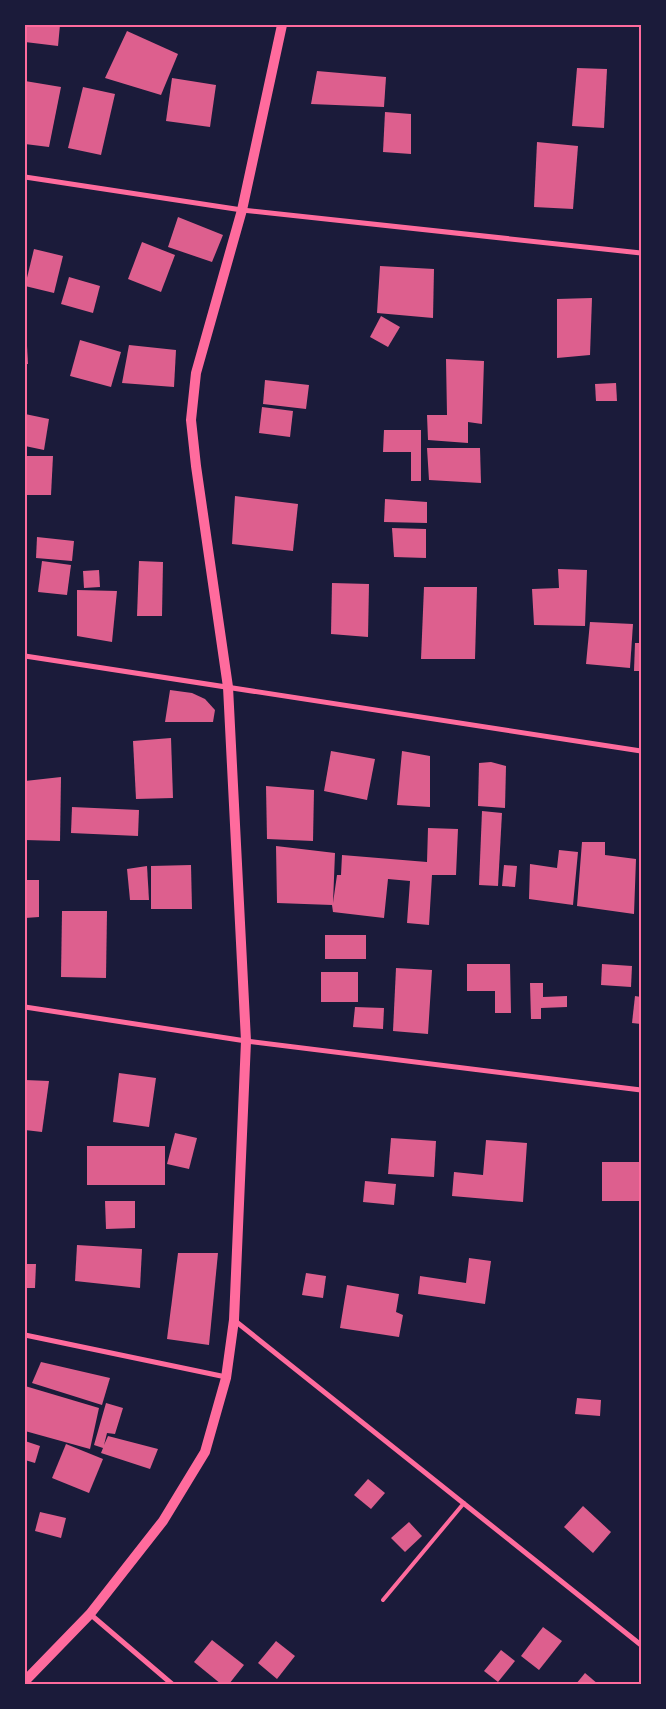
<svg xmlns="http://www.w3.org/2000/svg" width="666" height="1709" viewBox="0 0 666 1709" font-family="Roboto,sans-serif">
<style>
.building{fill:#dd5f8e}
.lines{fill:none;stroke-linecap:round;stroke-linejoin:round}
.service{stroke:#ff6b9d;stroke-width:4}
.minor{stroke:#ff6b9d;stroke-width:5}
.secondary{stroke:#ff6b9d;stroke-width:10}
.neatline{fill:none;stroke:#ff6b9d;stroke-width:2}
</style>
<rect width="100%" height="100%" fill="#1b1b3a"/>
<g class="building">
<path d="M25,25H60L58,46L25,42Z"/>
<path d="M127,31L178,54L161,95L105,78Z"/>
<path d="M577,68L607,69L604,128L572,126Z"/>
<path d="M317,71L386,77L384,107L311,104Z"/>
<path d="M172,78L216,85L210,127L166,121Z"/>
<path d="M25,81L61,87L49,147L25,144Z"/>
<path d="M83,87L115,94L101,155L68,148Z"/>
<path d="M385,112L411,114V154L383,152Z"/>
<path d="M537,142L578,146L573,209L534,207Z"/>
<path d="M178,217L223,235L212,262L168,247Z"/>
<path d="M142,242L175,255L161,292L128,279Z"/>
<path d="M34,249L63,256L54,293L25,286Z"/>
<path d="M380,266L434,269L433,318L377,313Z"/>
<path d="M69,277L100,286L93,313L61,304Z"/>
<path d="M592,298L590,355L557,358V299Z"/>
<path d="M381,316L400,327L388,347L370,337Z"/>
<path d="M80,340L121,352L111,387L70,376Z"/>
<path d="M129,345L176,350L174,387L122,383Z"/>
<path d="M25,346H27L28,364H25Z"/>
<path d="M446,359L484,361L482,424L468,422V443L428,440L427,415H447Z"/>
<path d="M265,380L309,385L306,409L263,404Z"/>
<path d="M616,383L617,401H596L595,384Z"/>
<path d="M262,407L293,411L290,437L259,433Z"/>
<path d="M25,414L49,419L44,450L25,446Z"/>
<path d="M384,430H421V481H411V452H383Z"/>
<path d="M427,448H480L481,483L429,480Z"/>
<path d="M25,456H53L51,495H25Z"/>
<path d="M235,496L298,504L293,551L232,544Z"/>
<path d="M385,499L427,502V523L384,522Z"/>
<path d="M392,528L426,529V558L394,557Z"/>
<path d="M37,537L74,541L72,561L36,558Z"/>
<path d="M42,561L71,565L67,595L38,592Z"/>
<path d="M139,561L163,562L162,616H137Z"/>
<path d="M558,569L587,570L585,626L534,625L532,589L559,588Z"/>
<path d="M99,570L100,587L84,588L83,571Z"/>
<path d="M332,583L369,584L368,637L331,634Z"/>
<path d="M424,587H477L475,659H421Z"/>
<path d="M77,590L117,591L112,642L77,636Z"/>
<path d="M590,622L633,624L630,668L586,664Z"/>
<path d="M635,643H641V671H634Z"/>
<path d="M170,690L192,693L205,699L215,710L213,722H165Z"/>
<path d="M171,738L173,798L136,799L133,741Z"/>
<path d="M331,751L375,759L367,800L324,791Z"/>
<path d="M402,751L430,756V807L397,805Z"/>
<path d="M491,762L506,766L505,808L478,806L479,763Z"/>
<path d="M61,777L60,841L25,840V781Z"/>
<path d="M266,786L314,790L313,841L267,839Z"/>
<path d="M72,807L139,810L138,836L71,833Z"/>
<path d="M482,811L502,813L498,886L479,885Z"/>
<path d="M428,828L458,829L456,875H432L429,925L407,923L410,881L388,879L384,918L333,912L332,905L277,903L276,846L335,853L333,903L337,875H341L342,855L427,862Z"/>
<path d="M582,842H605V855L636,859L634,914L577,906Z"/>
<path d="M559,850L578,852L573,905L529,899L530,864L557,868Z"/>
<path d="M191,865L192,909H151V866Z"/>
<path d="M504,865L517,866L515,887L502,886Z"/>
<path d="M147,866L149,900H130L127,869Z"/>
<path d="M25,880H39V917L25,918Z"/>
<path d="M62,911H107L106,978L61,977Z"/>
<rect x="325" y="935" width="41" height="24"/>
<path d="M467,964H510L511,1013H495V991H467Z"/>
<path d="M602,964L632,966L631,987L601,985Z"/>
<path d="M396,968L432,970L428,1034L393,1031Z"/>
<rect x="321" y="972" width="37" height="30"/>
<path d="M530,983H543V997L567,996V1007L541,1008V1019H531Z"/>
<path d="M635,996L641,997V1024L632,1023Z"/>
<path d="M355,1007L384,1008L383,1029L353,1027Z"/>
<path d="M119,1073L156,1078L149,1127L113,1122Z"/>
<path d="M25,1080L49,1081L42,1132L25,1130Z"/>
<path d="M175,1133L197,1138L189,1169L167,1164Z"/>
<path d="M391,1138L436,1141L434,1177L388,1174Z"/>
<path d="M486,1140L527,1143L523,1202L452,1196L454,1172L483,1175Z"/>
<rect x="87" y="1146" width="78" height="39"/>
<rect x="602" y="1162" width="39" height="39"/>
<path d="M365,1181L396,1184L394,1205L363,1202Z"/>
<path d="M105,1201H135V1228L106,1229Z"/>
<path d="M77,1245L142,1249L140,1288L75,1281Z"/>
<path d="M178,1253H218L209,1345L167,1339Z"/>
<path d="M469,1258L491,1261L485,1304L418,1294L420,1276L466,1283Z"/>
<path d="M25,1264H36L35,1288H25Z"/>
<path d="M306,1273L326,1276L323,1298L302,1295Z"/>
<path d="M347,1285L399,1294L396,1312L403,1315L399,1337L340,1328Z"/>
<path d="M41,1362L110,1378L102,1405L32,1383Z"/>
<path d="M25,1386L99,1408L90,1449L25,1431Z"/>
<path d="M577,1398L601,1400L600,1416L575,1414Z"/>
<path d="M106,1403L123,1408L115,1434L107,1433L104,1445L108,1436L158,1449L150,1469L101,1453L103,1448L94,1445Z"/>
<path d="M25,1441L40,1446L35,1463L25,1460Z"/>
<path d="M66,1444L103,1459L89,1493L52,1478Z"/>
<path d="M368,1479L385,1493L371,1509L354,1495Z"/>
<path d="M583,1506L611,1532L593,1553L564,1527Z"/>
<path d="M40,1512L66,1518L61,1538L35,1531Z"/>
<path d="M409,1522L422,1536L405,1552L391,1538Z"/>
<path d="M543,1627L562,1641L539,1670L521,1656Z"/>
<path d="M212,1640L244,1665L229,1684H221L194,1662Z"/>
<path d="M276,1641L295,1656L277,1679L258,1663Z"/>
<path d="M501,1650L515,1661L498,1682L484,1671Z"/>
<path d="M585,1673L598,1684H576Z"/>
</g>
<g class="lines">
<path class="service" d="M383,1600L464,1503"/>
<g class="minor">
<path d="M25,177L242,210L641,253"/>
<path d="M25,656L641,751"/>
<path d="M25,1007L246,1041L641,1090"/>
<path d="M234,1320L641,1645"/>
<path d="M25,1335L226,1377"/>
<path d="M90,1614L172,1684"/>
</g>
<path class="secondary" d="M25,1681L90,1614L163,1521L205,1452L226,1378L234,1320L246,1041L228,687L196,466L191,420L196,373L242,210L282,25"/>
</g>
<rect width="666" height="1709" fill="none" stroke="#1b1b3a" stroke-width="52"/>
<rect x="26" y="26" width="614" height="1657" class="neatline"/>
</svg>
